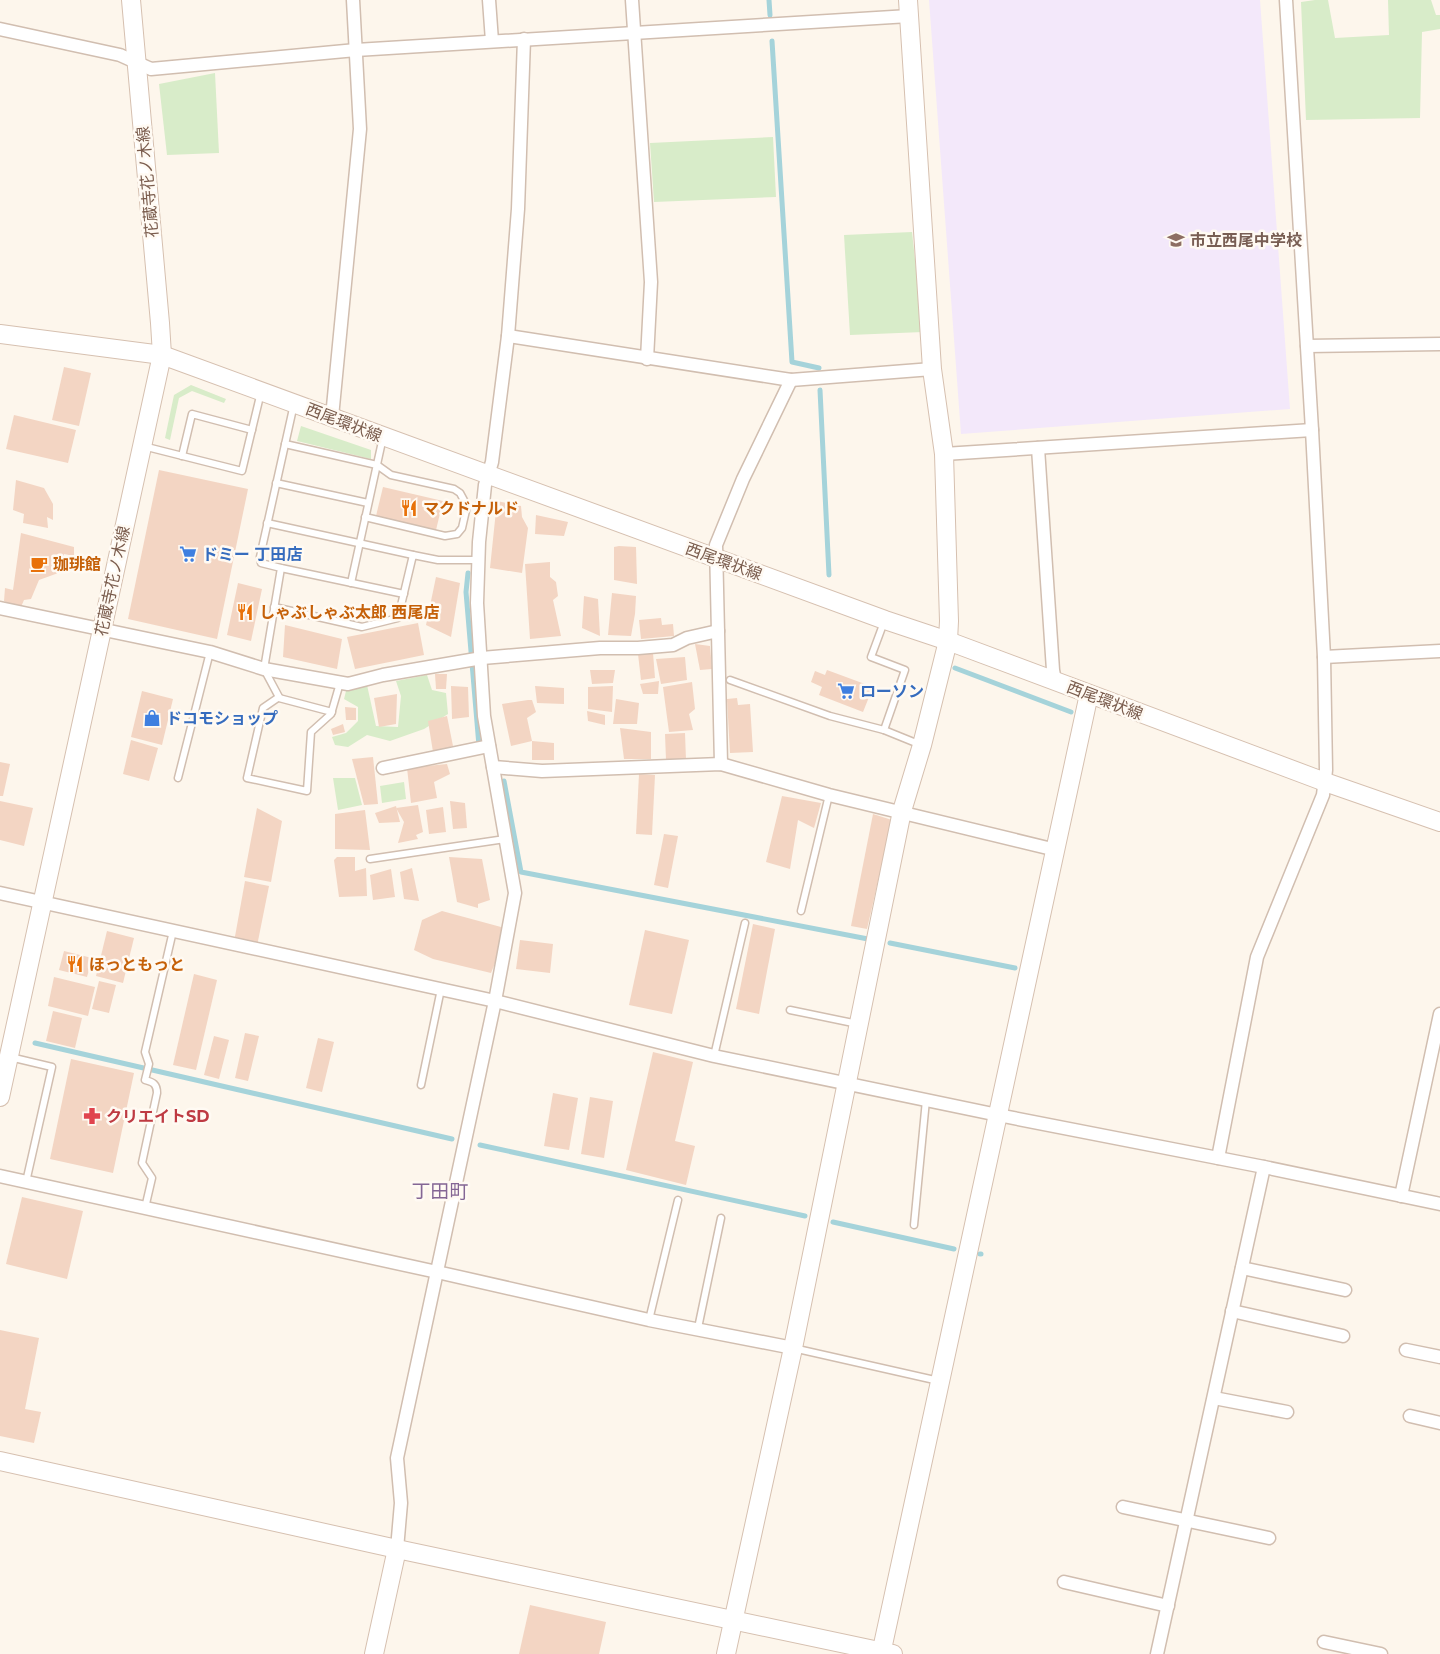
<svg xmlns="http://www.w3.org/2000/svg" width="1440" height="1654" viewBox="0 0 1440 1654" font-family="Montserrat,'Noto Sans JP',sans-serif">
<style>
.education{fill:#f3e8fa}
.green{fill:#d8ecc9}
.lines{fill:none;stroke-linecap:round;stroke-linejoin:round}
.stream{stroke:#a5d3da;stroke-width:5}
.building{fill:#f3d5c3}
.lane-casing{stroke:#d1beb0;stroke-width:9}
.street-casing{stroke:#d1beb0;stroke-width:15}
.secondary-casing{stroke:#d6c0b0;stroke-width:20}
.lane{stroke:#fff;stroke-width:6}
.street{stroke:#fff;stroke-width:12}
.secondary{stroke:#fff;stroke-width:18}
.labels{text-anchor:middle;stroke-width:5;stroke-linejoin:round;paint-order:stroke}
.street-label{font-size:16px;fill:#7a5c4d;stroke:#fffaf3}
.education-label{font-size:16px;font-weight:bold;fill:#785e54;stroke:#fffaf3;text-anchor:start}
.food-label{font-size:16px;font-weight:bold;fill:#c56008;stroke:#fffaf3;text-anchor:start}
.shop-label{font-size:16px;font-weight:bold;fill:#366cbe;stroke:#fffaf3;text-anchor:start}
.health-label{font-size:16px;font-weight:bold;fill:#be3a42;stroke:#fffaf3;text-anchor:start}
.quarter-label{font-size:19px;fill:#846695;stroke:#fffaf3}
</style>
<rect width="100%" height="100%" fill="#fdf6ec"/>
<path class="education" d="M929,0H1260L1290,409L961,434Z"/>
<g class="green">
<path d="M1315,0H1328L1335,38L1389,35L1388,0H1431L1436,15H1440V29L1422,32L1420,118L1306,120L1301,2Z"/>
<path d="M215,73L219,153L167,155L159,84Z"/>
<path d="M773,137L776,197L654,202L650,143Z"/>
<path d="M912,232L923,332L850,335L844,235Z"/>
<path d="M191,385L226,399L224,403L192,391L179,398L170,440L165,438L174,395Z"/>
<path d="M301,426L371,450V459L297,441Z"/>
<path d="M427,675L432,690L446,693L448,714L424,729L390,741L367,735L348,747L335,745L332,737L346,733L358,721V707L344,699L347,687L367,685L376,726L398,727L401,696L396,681Z"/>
<path d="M333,778H355L362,805L338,810Z"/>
<path d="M404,782L406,799L382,803L380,786Z"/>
</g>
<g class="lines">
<g class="stream">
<path d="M769,0L770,15"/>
<path d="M772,41L792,362L819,368"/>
<path d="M820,390L829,575"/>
<path d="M468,573L466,592L479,746"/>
<path d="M955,668L1071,712"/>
<path d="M504,781L521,872L868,939"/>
<path d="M890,943L1015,968"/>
<path d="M35,1043L452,1139"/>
<path d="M480,1145L805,1216"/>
<path d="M833,1222L954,1249"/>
<path d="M980,1254H981"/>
</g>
</g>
<g class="building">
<path d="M64,367L91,373L79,426L52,420Z"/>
<path d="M14,415L76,430L68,463L6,449Z"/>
<path d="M159,470L248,489L217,639L128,619Z"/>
<path d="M16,480L44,488L53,504V520L47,517L48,528L23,523L24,514L13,510Z"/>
<path d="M383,487L443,501L436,530L376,516Z"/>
<path d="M497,501L521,506L522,517L528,528L522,573L490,568Z"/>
<path d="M536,515L568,522L564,536L535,534Z"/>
<path d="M21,533L74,547V556L64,554L61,572L39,580L31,599L24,600L21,607L9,604L4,601L5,588L13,590Z"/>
<path d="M619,546L636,547L637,584L614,580V547Z"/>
<path d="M550,562V577L556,582L558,596L553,600L561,636L530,639L525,564Z"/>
<path d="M436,577L460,583L451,637L426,625Z"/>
<path d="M238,583L262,589L251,641L227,635Z"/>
<path d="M612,593L636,596L635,614L631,636L608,635Z"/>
<path d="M584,596L598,599L600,636L582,628Z"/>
<path d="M661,618L662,625L673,624L674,636L641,639L639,620Z"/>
<path d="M418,623L424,655L355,669L347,637Z"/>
<path d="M285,625L342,639L337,669L283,657Z"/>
<path d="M695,644L710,646L712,669L700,670Z"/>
<path d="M653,653L655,678L641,680L638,654Z"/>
<path d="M685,657L687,680L661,684L656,659Z"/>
<path d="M590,670H615L613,683L592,684Z"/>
<path d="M827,670L873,687L863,712L819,695L822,687L811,682L815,671L825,675Z"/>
<path d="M435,674H447L446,689H436Z"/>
<path d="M659,681L658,694H643L640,684Z"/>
<path d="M692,682L695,709L689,714L693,730L669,732L663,687Z"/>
<path d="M451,686L468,687L469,717L452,719Z"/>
<path d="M535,686L564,688V704L537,703Z"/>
<path d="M613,686L612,712L588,709V687Z"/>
<path d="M142,691L173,699L162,745L131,737Z"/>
<path d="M397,694L396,724L379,727L374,698Z"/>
<path d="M737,698L738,705L750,704L753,752L730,753L727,699Z"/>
<path d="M616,699L639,703L637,724H613Z"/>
<path d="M528,700H532L536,712L527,718L532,741L511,746L502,704Z"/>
<path d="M345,707L356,708V720H346Z"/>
<path d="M587,711L605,715V725L588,721Z"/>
<path d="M447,716L453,746L433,752L428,721Z"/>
<path d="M343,724L345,732L333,735L331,729Z"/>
<path d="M620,728L651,732V759H624Z"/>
<path d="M685,733L686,760H666L665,734Z"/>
<path d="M131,740L158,748L149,781L123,774Z"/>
<path d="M532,741L554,743V760H532Z"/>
<path d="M373,757L378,804L364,805L352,759Z"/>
<path d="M0,762L10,764L3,796H0Z"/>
<path d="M447,764L450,774L434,782L437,798L411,803L407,768Z"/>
<path d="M639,774L655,775L652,835L636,834Z"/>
<path d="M782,796L821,803L814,828L798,820L790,869L766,862Z"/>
<path d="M0,801L33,808L24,846L0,840Z"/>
<path d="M450,801L465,803L467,828L453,829Z"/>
<path d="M418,805L423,832L416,835L418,839L398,843L404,822L396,808Z"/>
<path d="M396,806L400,822L379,823L375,813Z"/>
<path d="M443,807L446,832L429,834L426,810Z"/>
<path d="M257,808L282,821L271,882L244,877Z"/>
<path d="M365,810L370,850L335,849V814Z"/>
<path d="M873,814L892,820L867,929L851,926Z"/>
<path d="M664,834L678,836L668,888L654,885Z"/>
<path d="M337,857H355V871L366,868L367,896L339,897L334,860Z"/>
<path d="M449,857L482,859L490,900L478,904V908L457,902Z"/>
<path d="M412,868L419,901L404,899L400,872Z"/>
<path d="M391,869L395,897L373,900L370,875Z"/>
<path d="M245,881L269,886L257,946L234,942Z"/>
<path d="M442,911L501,927L508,931L491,973L433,959L414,950L422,920Z"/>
<path d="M753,924L775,929L759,1014L736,1009Z"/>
<path d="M645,930L689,940L672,1014L629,1005Z"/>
<path d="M107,931L134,938L123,983L96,976Z"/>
<path d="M520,940L553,944L550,973L516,969Z"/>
<path d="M64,951L92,958L87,977L59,970Z"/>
<path d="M194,974L217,980L196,1070L173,1065Z"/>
<path d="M54,977L95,987L88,1016L48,1006Z"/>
<path d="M99,981L116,985L109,1013L92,1009Z"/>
<path d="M53,1011L82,1018L75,1048L46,1041Z"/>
<path d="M245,1033L259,1036L248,1081L235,1078Z"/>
<path d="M214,1036L229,1040L219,1079L204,1075Z"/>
<path d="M318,1038L334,1042L322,1092L306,1088Z"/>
<path d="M653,1052L693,1062L675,1141L695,1146L686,1185L626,1170Z"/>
<path d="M71,1059L134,1073L113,1173L50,1159Z"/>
<path d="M553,1093L578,1098L569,1150L544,1146Z"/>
<path d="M590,1097L613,1101L604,1158L581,1154Z"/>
<path d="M22,1197L83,1211L67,1279L6,1264Z"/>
<path d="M0,1330L39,1338L25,1409L41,1412L34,1443L0,1436Z"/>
<path d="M530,1605L606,1622L599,1654H519Z"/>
</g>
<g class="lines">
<g class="lane-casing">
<g id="lane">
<path d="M294,404L260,557L261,563L281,568L264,669L279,697L263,708L247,778L307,791L311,732L331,714L340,683"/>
<path d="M285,444L377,465L391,475L454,489L460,493L467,506L462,528L457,534L445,536L365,517"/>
<path d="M143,446L242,471L261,392"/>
<path d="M182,456L192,414L252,430"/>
<path d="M276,483L368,503"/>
<path d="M267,523L413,555"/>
<path d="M281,568L404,594"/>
<path d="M351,583L383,437"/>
<path d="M274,607L362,627L398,618L413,555L438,560H478"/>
<path d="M884,622L871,657L905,670L884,730L921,745"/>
<path d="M730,680L830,716L884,730"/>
<path d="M279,698L332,712"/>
<path d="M178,778L210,652"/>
<path d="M370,859L505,839"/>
<path d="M801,911L829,795"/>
<path d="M790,1010L858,1024"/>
<path d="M714,1056L745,923"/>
<path d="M10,1057L52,1067L26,1182"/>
<path d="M421,1085L441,989"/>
<path d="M145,1208L152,1178L142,1163L157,1093C157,1084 153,1082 145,1080L149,1064L145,1052L173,931"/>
<path d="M914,1225L926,1100"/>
<path d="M649,1320L678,1200"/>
<path d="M698,1328L721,1218"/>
<path d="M793,1348L939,1381"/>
</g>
</g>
<g class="street-casing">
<g id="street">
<path d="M489,0L492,41"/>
<path d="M632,0L651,282L647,359"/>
<path d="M0,29L120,55L151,69L356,50L909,16"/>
<path d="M508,336L791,380L932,369"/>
<path d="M1307,346L1440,344"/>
<path d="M332,417L360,129L353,0"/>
<path d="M1038,448L1053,670L1055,681"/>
<path d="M944,454L1312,430"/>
<path d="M0,608L210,652L264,669L348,684L383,675L482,658L600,648H638L673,645L687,638L718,631"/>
<path d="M1324,657L1440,651"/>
<path d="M721,764L716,545L743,479L791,380"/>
<path d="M493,767L542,771L721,764L829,795L1056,850"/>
<path d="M383,768L489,746"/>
<path d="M0,893L495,1001L714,1056L998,1115L1264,1167L1440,1204"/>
<path d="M1218,1158L1257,957L1323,795L1326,770L1324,657L1312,430L1286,0"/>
<path d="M0,1176L437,1272L649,1320L793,1348"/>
<path d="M1401,1196L1440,1014"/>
<path d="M1242,1268L1345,1290"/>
<path d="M1232,1311L1343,1336"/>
<path d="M1406,1350L1440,1357"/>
<path d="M1214,1398L1287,1412"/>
<path d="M1410,1416L1440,1423"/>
<path d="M1123,1507L1269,1538"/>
<path d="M397,1549L401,1503L397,1458L495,1001L515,893L484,716L477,603L479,542L485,485L492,462L508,336L518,209L524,39"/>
<path d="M1064,1582L1168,1606"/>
<path d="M1324,1642L1381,1654"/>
<path d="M1157,1654L1264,1167"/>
</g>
</g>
<g class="secondary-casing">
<g id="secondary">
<path d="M0,334L162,355L885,620L948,641L1325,782L1440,822"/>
<path d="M0,1097L162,355L160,323L131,0"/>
<path d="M0,1461L397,1549L893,1654"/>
<path d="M374,1654L397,1549"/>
<path d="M726,1654L793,1348L902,811L922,745L948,641L949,621L944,454L932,369L908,0"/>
<path d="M881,1654L1089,694"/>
</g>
</g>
<use href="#lane" class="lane"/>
<use href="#street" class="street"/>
<use href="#secondary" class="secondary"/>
</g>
<defs>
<g id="school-bare" transform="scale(1.35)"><path d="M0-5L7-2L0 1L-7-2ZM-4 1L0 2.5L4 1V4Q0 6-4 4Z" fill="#8d6e63" stroke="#fffaf3" stroke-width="2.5" paint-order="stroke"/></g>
<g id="restaurant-bare" transform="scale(1.35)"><path d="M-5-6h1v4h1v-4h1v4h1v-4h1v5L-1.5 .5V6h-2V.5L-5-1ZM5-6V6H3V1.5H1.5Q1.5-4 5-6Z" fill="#e8710a" stroke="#fffaf3" stroke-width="2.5" paint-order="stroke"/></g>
<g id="supermarket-bare" transform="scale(1.35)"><path d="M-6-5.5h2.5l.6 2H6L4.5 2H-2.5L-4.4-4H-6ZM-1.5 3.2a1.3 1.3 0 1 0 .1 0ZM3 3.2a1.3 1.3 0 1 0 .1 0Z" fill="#3f7fe0" stroke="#fffaf3" stroke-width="2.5" paint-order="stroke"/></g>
<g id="cafe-bare" transform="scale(1.35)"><path d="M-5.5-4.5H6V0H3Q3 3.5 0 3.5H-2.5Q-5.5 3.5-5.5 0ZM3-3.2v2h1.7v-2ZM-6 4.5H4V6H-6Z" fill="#e8710a" stroke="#fffaf3" stroke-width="2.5" paint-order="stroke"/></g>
<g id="shop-bare" transform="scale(1.35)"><path d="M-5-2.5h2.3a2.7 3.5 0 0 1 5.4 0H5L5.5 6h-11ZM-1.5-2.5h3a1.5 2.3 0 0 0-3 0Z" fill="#3f7fe0" stroke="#fffaf3" stroke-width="2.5" paint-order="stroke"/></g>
<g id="pharmacy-bare" transform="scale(1.35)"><path d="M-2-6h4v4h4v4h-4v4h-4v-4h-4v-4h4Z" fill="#e0444e" stroke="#fffaf3" stroke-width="2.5" paint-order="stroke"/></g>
</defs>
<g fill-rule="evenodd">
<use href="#school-bare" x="1176" y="240"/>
<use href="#restaurant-bare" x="409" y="508"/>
<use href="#supermarket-bare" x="188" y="554"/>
<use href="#cafe-bare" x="39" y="564"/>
<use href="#restaurant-bare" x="245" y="612"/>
<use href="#supermarket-bare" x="846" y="691"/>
<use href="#shop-bare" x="152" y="718"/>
<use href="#restaurant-bare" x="75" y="964"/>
<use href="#pharmacy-bare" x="92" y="1116"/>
</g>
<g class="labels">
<g class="street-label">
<text transform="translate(147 182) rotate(-95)" y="6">花蔵寺花ノ木線</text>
<text transform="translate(344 422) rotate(21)" y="6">西尾環状線</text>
<text transform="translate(724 561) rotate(20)" y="6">西尾環状線</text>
<text transform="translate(112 581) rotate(-78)" y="6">花蔵寺花ノ木線</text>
<text transform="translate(1105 700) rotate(21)" y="6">西尾環状線</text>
</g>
<g class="education-label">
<text x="1190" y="246">市立西尾中学校</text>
</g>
<g class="food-label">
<text x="423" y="514">マクドナルド</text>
<text x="53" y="570">珈琲館</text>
<text x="259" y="618">しゃぶしゃぶ太郎 西尾店</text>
<text x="89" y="970">ほっともっと</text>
</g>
<g class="shop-label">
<text x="202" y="560">ドミー 丁田店</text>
<text x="860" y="697">ローソン</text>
<text x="166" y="724">ドコモショップ</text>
</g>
<g class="health-label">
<text x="106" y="1122">クリエイトSD</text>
</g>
<g class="quarter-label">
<text x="440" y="1198">丁田町</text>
</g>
</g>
</svg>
